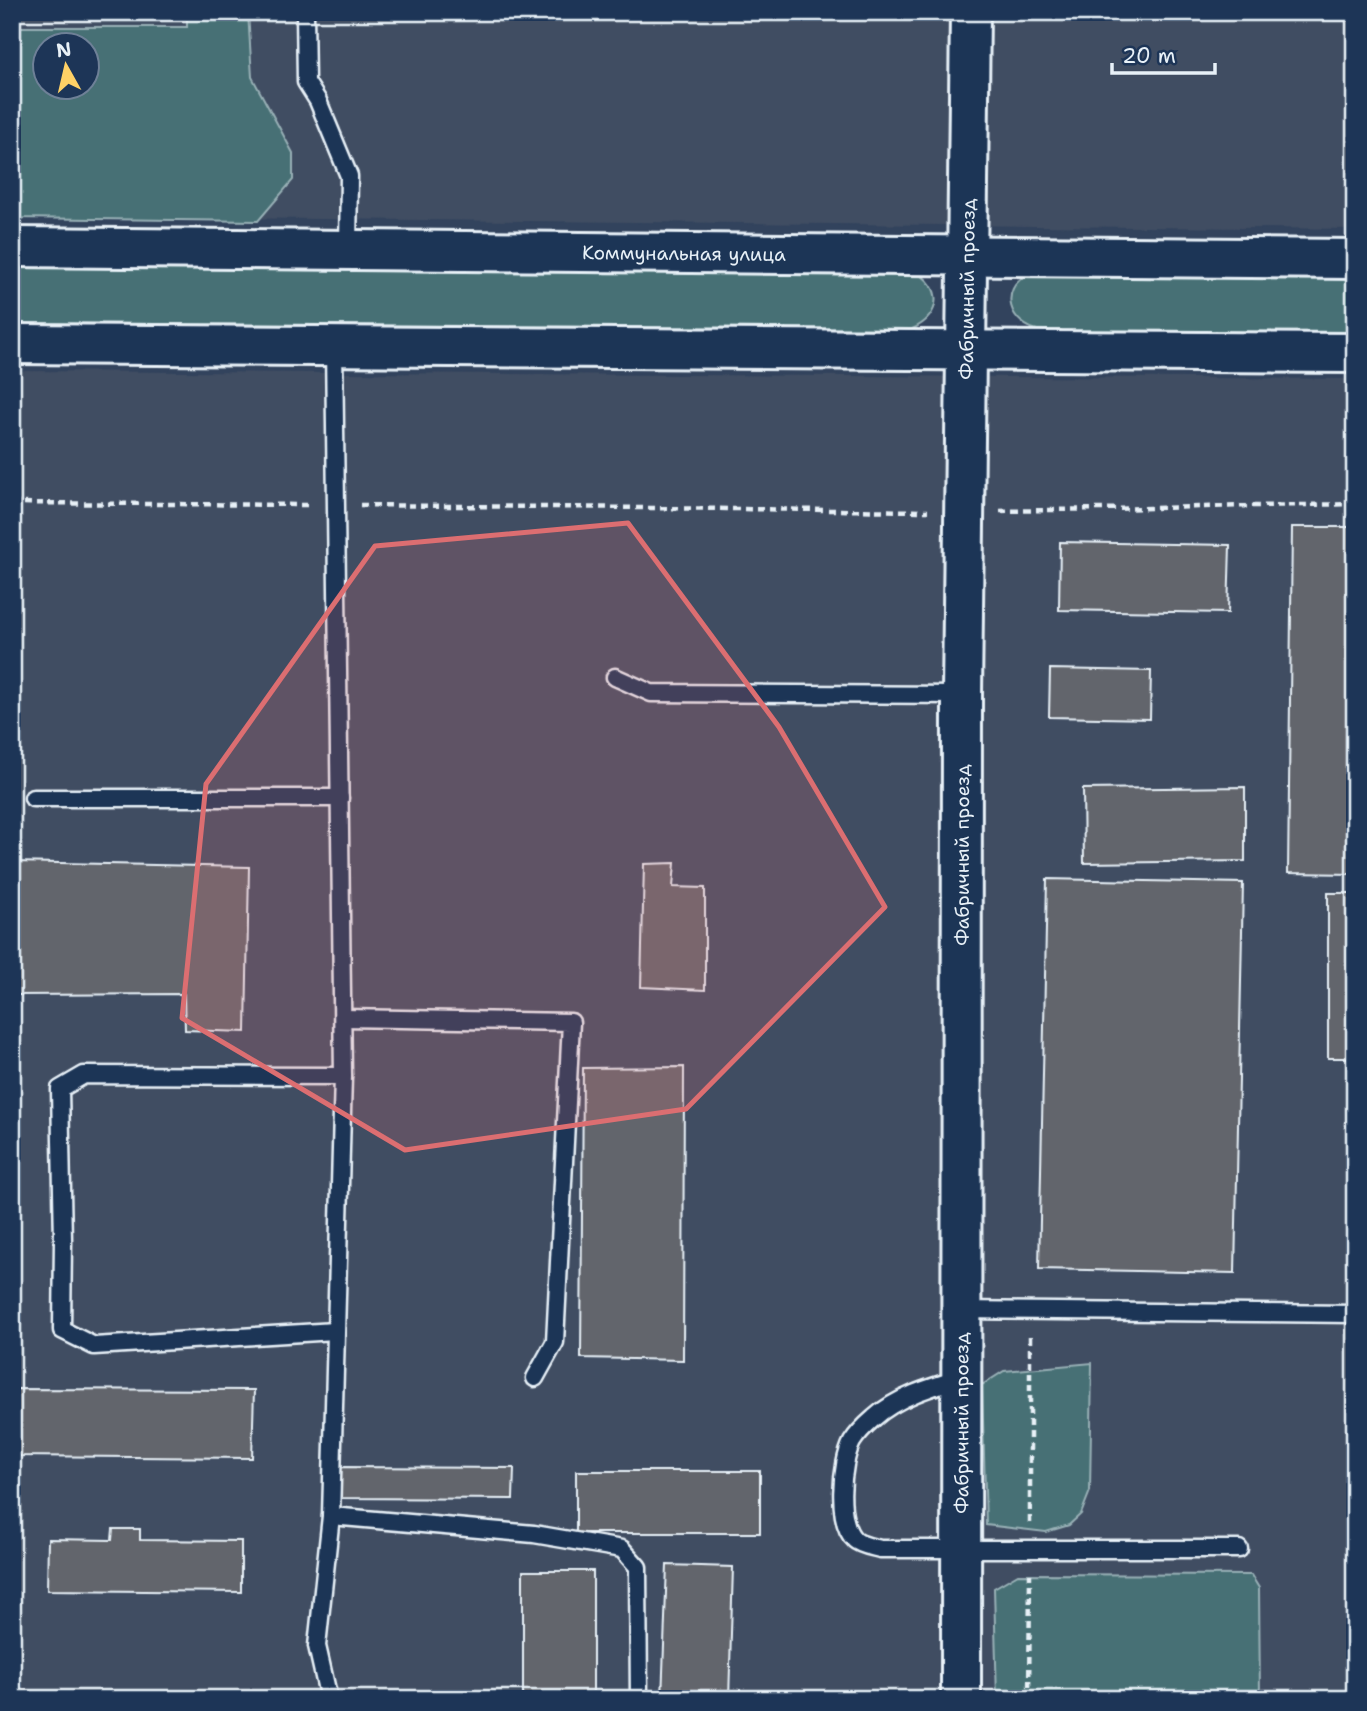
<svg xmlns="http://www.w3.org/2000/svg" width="1367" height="1711" viewBox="0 0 1367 1711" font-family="'Shantell Sans',sans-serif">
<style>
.built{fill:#404d62;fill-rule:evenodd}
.green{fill:#477074;stroke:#98b0b6;stroke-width:2;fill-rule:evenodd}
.building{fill:#62656c;stroke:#e8f1f8;stroke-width:2}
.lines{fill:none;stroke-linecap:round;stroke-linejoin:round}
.lane-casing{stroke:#e8f1f8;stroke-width:21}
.secondary-casing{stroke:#e8f1f8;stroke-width:44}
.path{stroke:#e8f1f8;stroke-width:4.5;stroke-dasharray:7 5;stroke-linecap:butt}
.lane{stroke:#1d3557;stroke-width:16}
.secondary{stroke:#1d3557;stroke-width:38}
.marked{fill:#dc6e71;fill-opacity:0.2;stroke:#dc6e71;stroke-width:5;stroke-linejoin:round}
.labels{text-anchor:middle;stroke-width:5;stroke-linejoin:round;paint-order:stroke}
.street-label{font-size:19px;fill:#e8f1f8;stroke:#1d3557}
</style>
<rect width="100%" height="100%" fill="#32435d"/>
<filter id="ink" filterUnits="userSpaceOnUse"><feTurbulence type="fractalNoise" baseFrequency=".0143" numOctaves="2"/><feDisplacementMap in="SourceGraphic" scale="14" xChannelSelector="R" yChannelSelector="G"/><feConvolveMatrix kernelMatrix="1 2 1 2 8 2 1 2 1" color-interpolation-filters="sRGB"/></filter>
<g filter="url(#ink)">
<g class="built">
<path d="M12,12H1355V229L12,216ZM46,46H88V88H46Z"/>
<path d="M12,371L1355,379V1699H12Z"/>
</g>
<g class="green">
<path d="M187,12H248L252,77L293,153V180L258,221L12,218V27H187ZM46,46H88V88H46Z"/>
<path d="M12,264L914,271C944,286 942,316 912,329L12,323Z"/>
<path d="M1028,274L1355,275V334L1041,331C1009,325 998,290 1028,274Z"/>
<path d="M1092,1363L1090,1491L1081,1514L1069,1525L1046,1532L986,1525L982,1385L1004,1371Z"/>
<path d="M1018,1574L1251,1575L1259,1588L1260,1699H997L994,1588Z"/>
</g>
<g class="building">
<path d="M1137,12H1355V20L1137,18Z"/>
<path d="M1292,527H1355V874L1288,873Z"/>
<path d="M1060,542L1230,545L1228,613L1059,610Z"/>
<path d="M1050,669L1151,671L1150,719L1049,717Z"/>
<path d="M1245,787V861L1084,863L1083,789Z"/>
<path d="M12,862L249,867L246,1032L185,1030L184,994L14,995L16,1056H12Z"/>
<path d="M675,863L673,887L705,888V990L641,987L644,864Z"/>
<path d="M1047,879L1243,883L1235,1273L1039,1269Z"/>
<rect x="1328" y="893" width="27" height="165"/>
<path d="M684,1067L683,1360L581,1358L583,1068Z"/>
<path d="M1350,1114H1355V1283H1349Z"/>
<path d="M12,1389L254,1390L252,1458L12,1456Z"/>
<path d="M341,1467L514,1468L513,1499L341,1498Z"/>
<rect x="576" y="1471" width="184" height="62"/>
<path d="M113,1529H140V1540L241,1541V1592L47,1590L48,1539L112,1540Z"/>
<path d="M667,1565L733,1567L729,1699H662Z"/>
<rect x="523" y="1571" width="70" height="128"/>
</g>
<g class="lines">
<g class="lane-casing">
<g id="lane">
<path d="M305,12L306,82L318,101L349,176L348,249"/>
<path d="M615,677L651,693L962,695"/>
<path d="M33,798H340"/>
<path d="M343,1018L571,1022L555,1342L535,1378"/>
<path d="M961,1310L1355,1314"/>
<path d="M335,1331L94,1346L62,1330L63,1241L60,1089L84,1075L343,1076"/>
<path d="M961,1378C931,1387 897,1397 874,1418C867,1424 857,1434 852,1442C841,1463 836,1523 855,1540C860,1545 873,1547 880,1549H1239"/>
<path d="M331,1516L534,1534L622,1549L638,1567L639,1699"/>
<path d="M329,1699L317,1646L331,1516L343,1076L334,345"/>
</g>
</g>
<g class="secondary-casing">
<g id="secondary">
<path id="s1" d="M12,247L1355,259"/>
<path d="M12,344L1355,353"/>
<path id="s2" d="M961,1699L962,695L970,12"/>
</g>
</g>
<g class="path">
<path d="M12,503L312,505"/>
<path d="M360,505L928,511"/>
<path d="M1000,511L1355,504"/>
<path d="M1030,1336V1526"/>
<path d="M1029,1699L1030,1574"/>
</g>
<use href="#lane" class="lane"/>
<use href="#secondary" class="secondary"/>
</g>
</g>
<path class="marked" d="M628,523L779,727L885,907L686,1109L405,1150L182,1018L206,784L375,546Z"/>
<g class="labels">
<g class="street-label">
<text dy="7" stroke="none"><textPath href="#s1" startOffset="672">Коммунальная улица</textPath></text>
<text dy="7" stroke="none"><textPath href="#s2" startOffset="1410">Фабричный проезд</textPath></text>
<text dy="7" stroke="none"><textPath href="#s2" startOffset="844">Фабричный проезд</textPath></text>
<text dy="7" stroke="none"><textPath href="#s2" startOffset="276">Фабричный проезд</textPath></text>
</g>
</g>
<rect width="1367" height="1711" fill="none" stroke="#1d3557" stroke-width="42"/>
<rect x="21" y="21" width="1325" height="1669" fill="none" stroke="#e8f1f8" stroke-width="2.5" filter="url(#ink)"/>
<g transform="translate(66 66) rotate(352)"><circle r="33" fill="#1d3557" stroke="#6e8097" stroke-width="2"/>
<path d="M0-5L12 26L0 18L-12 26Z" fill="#ffd166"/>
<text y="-10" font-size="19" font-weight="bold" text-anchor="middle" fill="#e8f1f8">N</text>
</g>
<path d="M1112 63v10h103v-10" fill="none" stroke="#e8f1f8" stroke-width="3.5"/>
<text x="1122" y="63" font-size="21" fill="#e8f1f8" stroke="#1d3557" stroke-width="5" paint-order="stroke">20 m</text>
</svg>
